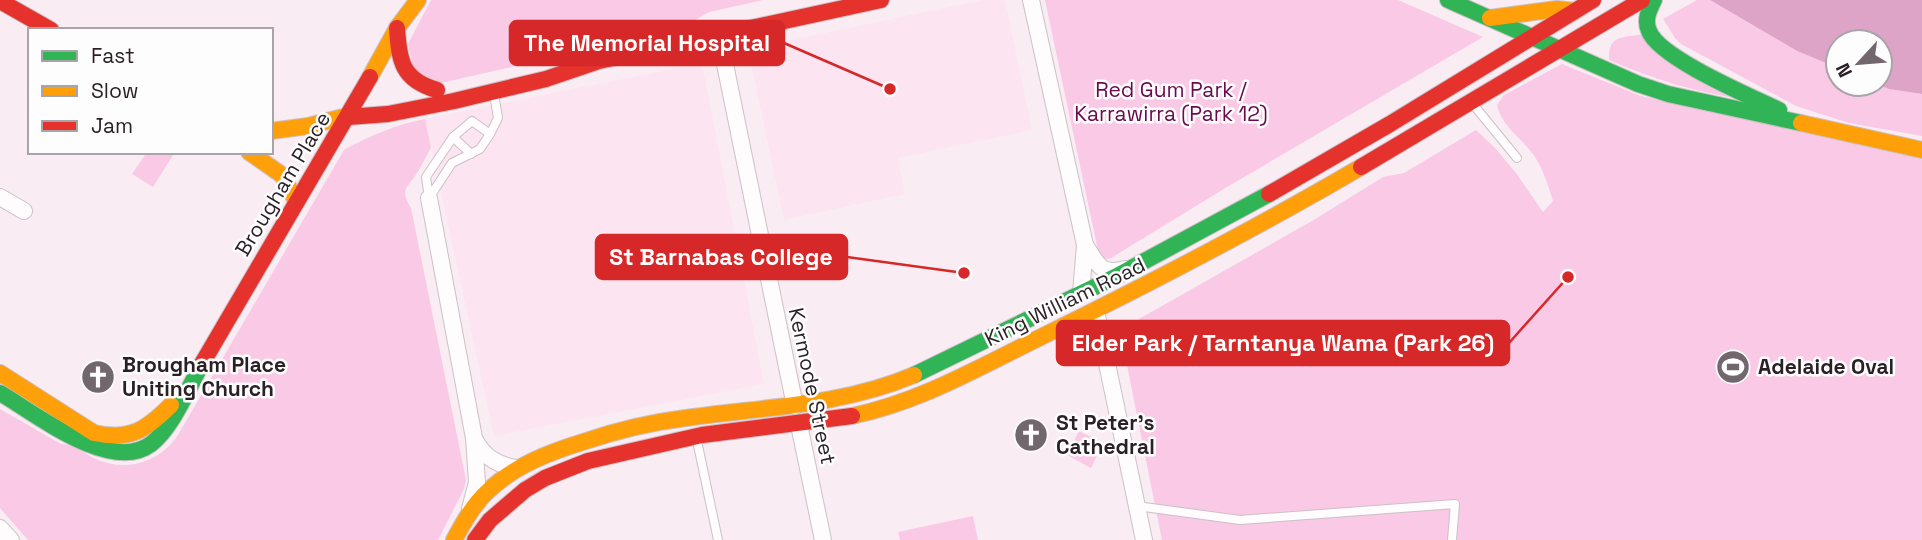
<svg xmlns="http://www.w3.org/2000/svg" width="1922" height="540" viewBox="0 0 1922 540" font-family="'Space Grotesk',sans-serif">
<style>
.built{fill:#fce4f1}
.green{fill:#f9c9e5}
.water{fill:#dea4c7}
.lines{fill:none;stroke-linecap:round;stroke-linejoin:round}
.lane-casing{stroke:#cbc1c6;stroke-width:10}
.street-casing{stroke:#cbc1c6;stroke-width:18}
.fast-casing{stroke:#cbc1c6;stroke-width:18}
.slow-casing{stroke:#cbc1c6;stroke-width:18}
.jam-casing{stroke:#cbc1c6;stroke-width:18}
.lane{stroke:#fefcfd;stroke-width:8}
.street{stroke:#fefcfd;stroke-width:16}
.fast{stroke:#30b455;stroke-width:16}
.slow{stroke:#ff9f0a;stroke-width:16}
.jam{stroke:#e5322d;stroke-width:16}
.labels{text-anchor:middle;stroke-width:5;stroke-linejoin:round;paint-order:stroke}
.park-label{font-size:21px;fill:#690a4e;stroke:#fdfdfd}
.street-label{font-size:21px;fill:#291f25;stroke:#fdfdfd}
.poi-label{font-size:21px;font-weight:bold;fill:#291f25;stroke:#fdfdfd;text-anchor:start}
.leader{fill:none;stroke:#d62828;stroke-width:2.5}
.callout-dot{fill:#d62828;stroke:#fdfdfd;stroke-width:2.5}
.callout{fill:#d62828;stroke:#d62828;stroke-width:2.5}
.callout-label{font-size:23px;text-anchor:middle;font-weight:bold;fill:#fff}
</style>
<rect width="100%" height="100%" fill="#f9edf3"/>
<g class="built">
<path d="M983,0H1005L1032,130L898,158L905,194L784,220L748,49Z"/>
<path d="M702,63L764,384L494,436L425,119Z"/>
</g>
<g class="green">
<path d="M431,0H763L709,12L682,28L441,83L414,71L408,44Z"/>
<path d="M1045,0H1398L1483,37L1227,187L1111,258L1100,260Z"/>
<path d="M1697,0H1710L1797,51L1838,68V84H1877L1890,89L1922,94V136L1849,123L1796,106L1681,44L1675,38L1663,19Z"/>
<path d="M1643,34L1744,99C1697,93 1653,79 1609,60C1608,34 1623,38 1643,34Z"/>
<path d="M1562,64L1641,96L1922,158V540H1162L1123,345L1139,319L1312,221L1383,177L1404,173L1476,130L1495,148L1516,173L1543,212L1553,201C1548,185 1543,168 1533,154C1521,138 1501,125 1497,105L1504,95Z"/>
<path d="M425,119L431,148C426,156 422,165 417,173C408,188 399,188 411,208L466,480L464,489L438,540H28L0,508V409L61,444C74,444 84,454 96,459C126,473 160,462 178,435L344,150C371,135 395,125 425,119Z"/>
<path d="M147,152H175L153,187L132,174Z"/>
<path d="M1079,431L1103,443L1091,468L1067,455Z"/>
<path d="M973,516L978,540H900L898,532Z"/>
</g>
<path class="water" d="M1710,0H1922V94L1889,89L1877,84H1880V42H1838V68L1797,51Z"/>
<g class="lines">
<g class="lane-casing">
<g id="lane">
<path d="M1472,103L1517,158"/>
<path d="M472,121L490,134L480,149L452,163L429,198L426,177L453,137Z"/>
<path d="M490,134L498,118L494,94"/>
<path d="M453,137L471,154"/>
<path d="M696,436L718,540"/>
<path d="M1137,506L1240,520L1455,504L1452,540"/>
</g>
</g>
<g class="street-casing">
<g id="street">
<path d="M1031,0L1085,245L1081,293"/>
<path d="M719,35L795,406"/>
<path d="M0,197L24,211"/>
<path d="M429,198L474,438L477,482L470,509"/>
<path d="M1085,245C1097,263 1100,276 1125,269"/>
<path d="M1096,311L1144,540"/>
<path d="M799,425L823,540"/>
<path d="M475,440C484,457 497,465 516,468"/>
<path d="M0,528L11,540"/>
</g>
</g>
<g class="fast-casing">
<g id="fast">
<path d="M1448,0L1638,84L1668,94L1801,123"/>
<path d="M1654,0C1649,10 1644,20 1649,31C1659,58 1752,97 1779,110"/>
<path d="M914,375L1115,277L1269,194"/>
<path d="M0,393C36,414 111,474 151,444C173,427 189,386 203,362"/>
</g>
</g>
<g class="slow-casing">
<g id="slow">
<path d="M1490,18L1557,9L1575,11"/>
<path d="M370,77L397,28L418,0"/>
<path d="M1801,123L1922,150"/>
<path d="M271,131L308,126L355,114"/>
<path d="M249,152L282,175L296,201"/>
<path d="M0,373L94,433C130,441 146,430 171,405"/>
<path d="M852,416C919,402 976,369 1037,339C1147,285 1255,229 1361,167"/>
<path d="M454,540C463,523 473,505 487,492C515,465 550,452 586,441C616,431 647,423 679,419C758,407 839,407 914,375"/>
</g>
</g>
<g class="jam-casing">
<g id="jam">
<path d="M0,1L51,30"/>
<path d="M397,28C399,61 402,80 437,90"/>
<path d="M348,117L388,114L454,101L546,79L599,61L881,0"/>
<path d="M1361,167L1642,0"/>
<path d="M1269,194L1390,124L1593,0"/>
<path d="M203,362L370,77"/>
<path d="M475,540L490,520L525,490L545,478L588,461L702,435L852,416"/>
</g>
</g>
<use href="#lane" class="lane"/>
<use href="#street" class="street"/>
<use href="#fast" class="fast"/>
<use href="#slow" class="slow"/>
<use href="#jam" class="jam"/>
</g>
<defs>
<g id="stadium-disc" transform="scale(1.75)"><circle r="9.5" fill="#72676d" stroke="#fdfdfd"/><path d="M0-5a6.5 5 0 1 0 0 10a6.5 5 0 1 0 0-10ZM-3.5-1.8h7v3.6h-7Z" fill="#fff"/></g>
<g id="church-disc" transform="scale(1.75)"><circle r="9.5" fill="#72676d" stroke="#fdfdfd"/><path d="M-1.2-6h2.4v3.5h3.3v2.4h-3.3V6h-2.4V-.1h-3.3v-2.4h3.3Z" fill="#fff"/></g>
</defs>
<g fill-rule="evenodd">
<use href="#stadium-disc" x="1733" y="367"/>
<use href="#church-disc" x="98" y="377"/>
<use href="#church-disc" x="1031" y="435"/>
</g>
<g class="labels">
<g class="park-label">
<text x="1171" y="97">Red Gum Park /<tspan x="1171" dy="24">Karrawirra (Park 12)</tspan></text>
</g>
<g class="street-label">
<text transform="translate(283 184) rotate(-59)" y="7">Brougham Place</text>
<text transform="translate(1065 302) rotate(-26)" y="7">King William Road</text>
<text transform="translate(812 386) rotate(78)" y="7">Kermode Street</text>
</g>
<g class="poi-label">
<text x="122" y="372">Brougham Place<tspan x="122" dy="24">Uniting Church</tspan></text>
<text x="1758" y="374">Adelaide Oval</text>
<text x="1056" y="430">St Peter’s<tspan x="1056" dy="24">Cathedral</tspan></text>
</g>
</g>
<path class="leader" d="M890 89L784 43M964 273L847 257M1568 277L1509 343"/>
<g class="callout-dot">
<circle cx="890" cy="89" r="7"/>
<circle cx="964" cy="273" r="7"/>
<circle cx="1568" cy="277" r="7"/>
</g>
<g class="callout">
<rect x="510" y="21" width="274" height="44" rx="7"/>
<rect x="596" y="235" width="251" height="44" rx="7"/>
<rect x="1057" y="321" width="452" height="44" rx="7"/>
</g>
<g class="callout-label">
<text x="647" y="51">The Memorial Hospital</text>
<text x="721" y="265">St Barnabas College</text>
<text x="1283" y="351">Elder Park / Tarntanya Wama (Park 26)</text>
</g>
<rect x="28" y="28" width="245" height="126" fill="#fdfdfd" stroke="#a8a4a7" stroke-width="2"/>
<rect x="42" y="51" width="35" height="10" fill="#30b455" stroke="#a8a4a7" stroke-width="2"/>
<text x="91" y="63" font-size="21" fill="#291f25">Fast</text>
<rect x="42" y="86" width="35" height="10" fill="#ff9f0a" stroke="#a8a4a7" stroke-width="2"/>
<text x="91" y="98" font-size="21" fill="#291f25">Slow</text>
<rect x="42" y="121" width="35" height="10" fill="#e5322d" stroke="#a8a4a7" stroke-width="2"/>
<text x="91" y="133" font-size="21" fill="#291f25">Jam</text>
<g transform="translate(1859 63) rotate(244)"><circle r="33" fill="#fdfdfd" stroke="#a8a4a7" stroke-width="2"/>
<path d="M0-5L12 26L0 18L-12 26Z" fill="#72676d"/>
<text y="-10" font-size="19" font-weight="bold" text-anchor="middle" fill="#291f25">N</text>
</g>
</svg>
